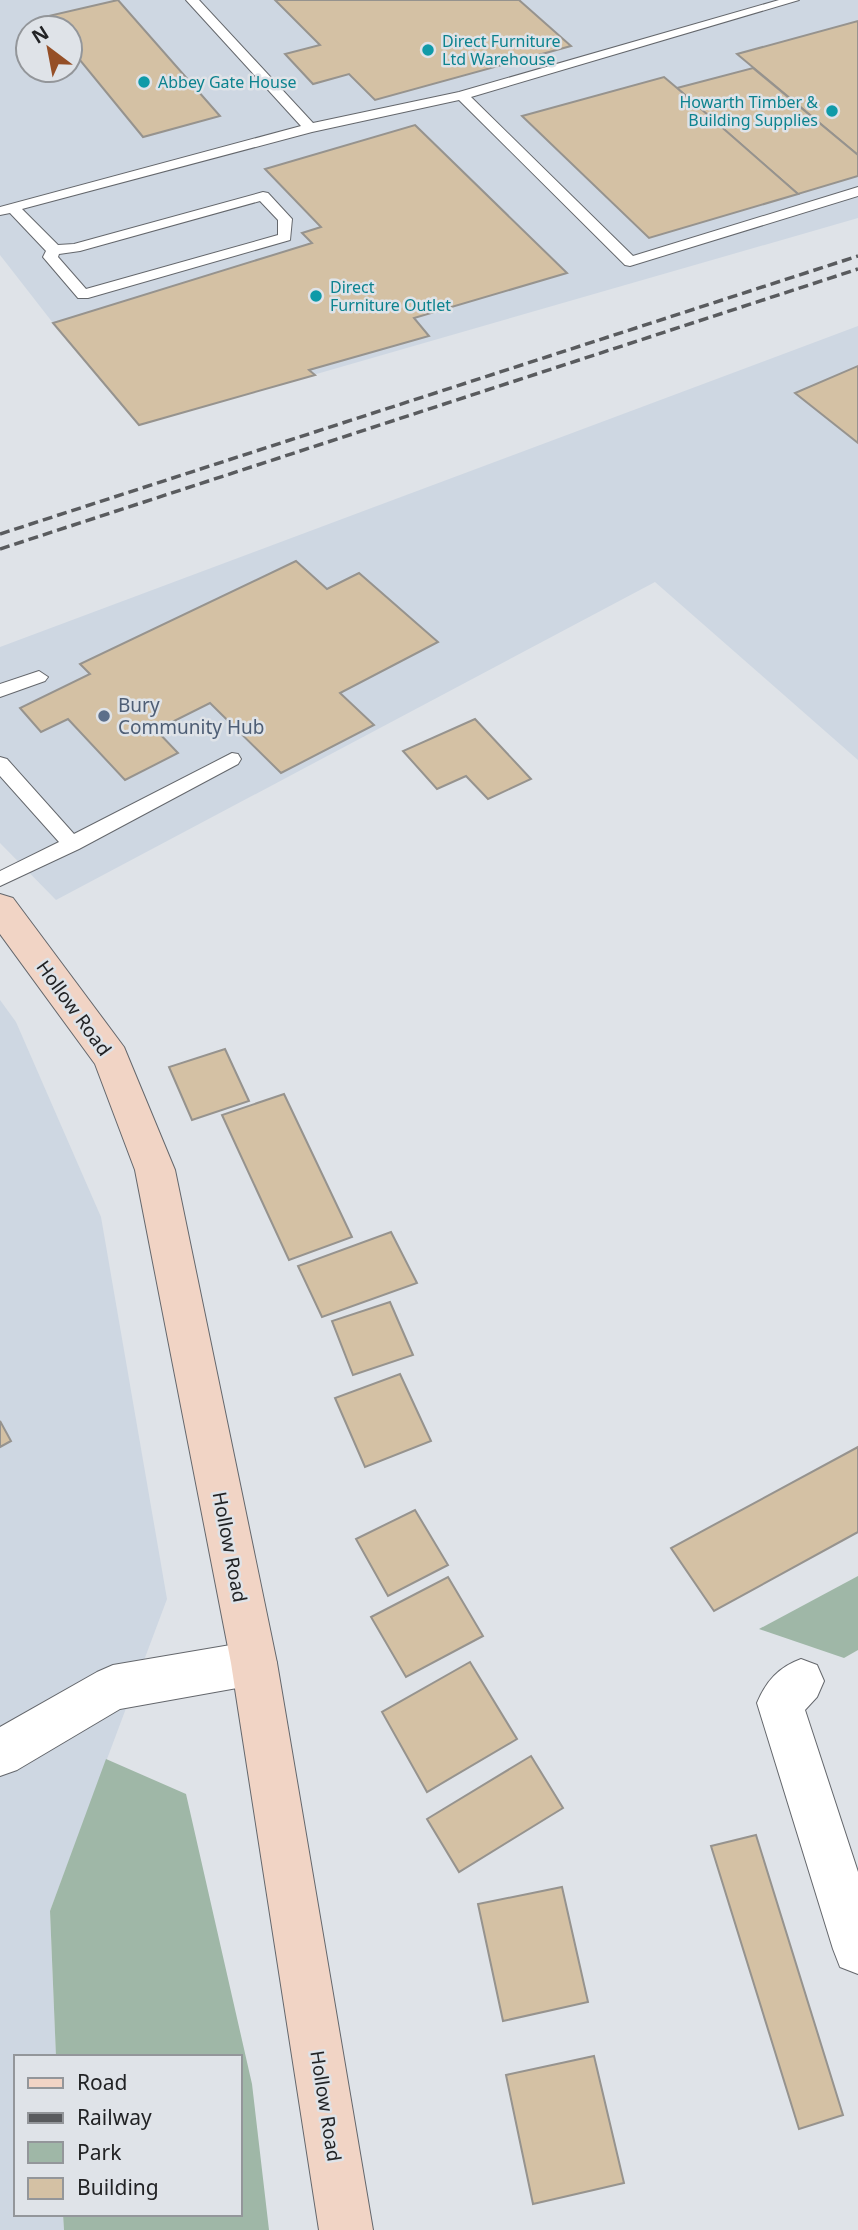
<svg xmlns="http://www.w3.org/2000/svg" width="858" height="2230" viewBox="0 0 858 2230" font-family="'Noto Sans',sans-serif">
<style>
.built{fill:#ced7e2;fill-rule:evenodd}
.green{fill:#9fb7a7}
.building{fill:#d4c1a4;stroke:#96938e;stroke-width:2}
.lines{fill:none;stroke-linecap:round;stroke-linejoin:round}
.lane-casing{stroke:#64676c;stroke-width:2}
.street-casing{stroke:#64676c;stroke-width:2}
.secondary-casing{stroke:#64676c;stroke-width:2}
.lane{fill:#fff;fill-rule:evenodd}
.street{fill:#fff;fill-rule:evenodd}
.secondary{fill:#f1d4c5;fill-rule:evenodd}
.rail{stroke:#595b5e;stroke-width:3.5;stroke-dasharray:10 5;stroke-linecap:butt}
.culture-dot{fill:#0f9aa8;stroke:#dfe3e8;stroke-width:2.5}
.service-dot{fill:#5c6f8a;stroke:#dfe3e8;stroke-width:2.5}
.labels{text-anchor:middle;stroke-width:5;stroke-linejoin:round;paint-order:stroke}
.far-culture-label{font-size:16px;fill:#0d838f;stroke:#dfe3e8;text-anchor:start}
.service-label{font-size:19px;fill:#4e5e75;stroke:#dfe3e8;text-anchor:start}
.street-label{font-size:19px;fill:#222325;stroke:#dfe3e8}
</style>
<rect width="100%" height="100%" fill="#dfe3e8"/>
<g class="built">
<path d="M0,0H858V218L139,425L53,323L0,255ZM28,28H70V70H28Z"/>
<path d="M858,326V760L655,582L56,900L0,843V647Z"/>
<path d="M0,1000L16,1022L101,1217L167,1599L50,1911L56,2057H16V2214H63L64,2230H0Z"/>
</g>
<g class="green">
<path d="M858,1576V1650L844,1658L759,1629Z"/>
<path d="M106,1759L186,1794L252,2084L269,2230H64L63,2214H240V2057H56L50,1911Z"/>
</g>
<g class="building">
<path d="M118,0L220,116L143,137L70,48V28H53L44,17Z"/>
<path d="M275,0H519L571,46L375,100L349,74L313,84L285,54L320,45Z"/>
<path d="M858,21V155L737,54Z"/>
<path d="M753,68L858,155V176L798,194L677,88Z"/>
<path d="M664,77L677,88L798,194L649,238L522,116Z"/>
<path d="M415,125L567,273L414,318L429,336L309,370L315,375L139,425L53,323L312,243L302,233L321,227L265,169Z"/>
<path d="M858,366V443L795,393Z"/>
<path d="M296,561L327,589L359,573L438,642L340,693L374,725L281,773L210,703L156,730L178,753L125,780L68,719L41,732L20,708L90,674L80,664Z"/>
<path d="M475,719L531,779L488,799L466,776L437,789L403,751Z"/>
<path d="M225,1049L249,1101L192,1120L169,1067Z"/>
<path d="M284,1094L352,1237L289,1260L222,1115Z"/>
<path d="M391,1232L417,1283L322,1317L298,1266Z"/>
<path d="M390,1302L413,1355L353,1375L332,1321Z"/>
<path d="M400,1374L431,1441L365,1467L335,1398Z"/>
<path d="M0,1421L11,1441L0,1447Z"/>
<path d="M858,1447V1532L714,1611L671,1548Z"/>
<path d="M415,1510L448,1565L388,1596L356,1539Z"/>
<path d="M448,1577L483,1636L406,1677L371,1617Z"/>
<path d="M470,1662L517,1739L427,1792L382,1712Z"/>
<path d="M531,1756L563,1808L459,1872L427,1819Z"/>
<path d="M756,1835L843,2115L799,2129L711,1846Z"/>
<path d="M562,1887L588,2002L503,2021L478,1904Z"/>
<path d="M594,2056L624,2183L533,2204L506,2075Z"/>
</g>
<g class="lines">
<g class="lane-casing">
<g id="lane">
<path d="M186,0H199L313,123L459,92L779,0H799L471,97L633,256L858,187V196L630,266L625,265L459,100L312,132L22,209L58,245L74,244L263,192L268,193L292,219L290,240L88,298H78L43,257L46,251L10,213L0,215V207L301,126ZM260,201L278,220V235L86,289L58,257L59,254L80,251Z"/>
<path d="M39,671L48,677L45,681L0,697V684Z"/>
<path d="M232,753L238,754L241,759L238,764L79,849L0,886V871L59,842L0,776V757L7,759L74,834Z"/>
</g>
</g>
<g class="street-casing">
<g id="street">
<path d="M254,1641L270,1647L277,1663L270,1679L254,1685L120,1709L17,1770L0,1776V1727L97,1672L113,1665Z"/>
<path d="M801,1659L817,1665L824,1681L817,1697L805,1710L858,1872V1974L840,1967L833,1949L757,1703C766,1681 779,1667 801,1659Z"/>
</g>
</g>
<g class="secondary-casing">
<path id="secondary" d="M0,894L13,898L124,1047L175,1170L277,1663L373,2230H319L231,1663L135,1170L95,1064L0,934Z"/>
</g>
<use href="#lane" class="lane"/>
<use href="#street" class="street"/>
<use href="#secondary" class="secondary"/>
<g class="rail">
<path d="M0,534L858,256"/>
<path d="M0,549L858,269"/>
</g>
</g>
<g class="culture-dot">
<circle cx="428" cy="50" r="7"/>
<circle cx="144" cy="82" r="7"/>
<circle cx="832" cy="111" r="7"/>
<circle cx="316" cy="296" r="7"/>
</g>
<circle class="service-dot" cx="104" cy="716" r="7"/>
<g class="labels">
<g class="far-culture-label">
<text x="442" y="47">Direct Furniture<tspan x="442" dy="18">Ltd Warehouse</tspan></text>
<text x="158" y="88">Abbey Gate House</text>
<text x="818" y="108" text-anchor="end">Howarth Timber &amp;<tspan x="818" dy="18">Building Supplies</tspan></text>
<text x="330" y="293">Direct<tspan x="330" dy="18">Furniture Outlet</tspan></text>
</g>
<g class="service-label">
<text x="118" y="712">Bury<tspan x="118" dy="22">Community Hub</tspan></text>
</g>
<g class="street-label">
<text transform="translate(74 1008) rotate(54)" y="7">Hollow Road</text>
<text transform="translate(230 1547) rotate(79)" y="7">Hollow Road</text>
<text transform="translate(326 2106) rotate(81)" y="7">Hollow Road</text>
</g>
</g>
<rect x="14" y="2055" width="228" height="161" fill="#dfe3e8" stroke="#93969a" stroke-width="2"/>
<rect x="28" y="2078" width="35" height="10" fill="#f1d4c5" stroke="#93969a" stroke-width="2"/>
<text x="77" y="2090" font-size="21" fill="#222325">Road</text>
<rect x="28" y="2113" width="35" height="10" fill="#595b5e" stroke="#93969a" stroke-width="2"/>
<text x="77" y="2125" font-size="21" fill="#222325">Railway</text>
<rect x="28" y="2142" width="35" height="21" fill="#9fb7a7" stroke="#93969a" stroke-width="2"/>
<text x="77" y="2160" font-size="21" fill="#222325">Park</text>
<rect x="28" y="2178" width="35" height="21" fill="#d4c1a4" stroke="#93969a" stroke-width="2"/>
<text x="77" y="2195" font-size="21" fill="#222325">Building</text>
<g transform="translate(49 49) rotate(328)"><circle r="33" fill="#dfe3e8" stroke="#93969a" stroke-width="2"/>
<path d="M0-5L12 26L0 18L-12 26Z" fill="#954f27"/>
<text y="-10" font-size="19" font-weight="bold" text-anchor="middle" fill="#222325">N</text>
</g>
</svg>
